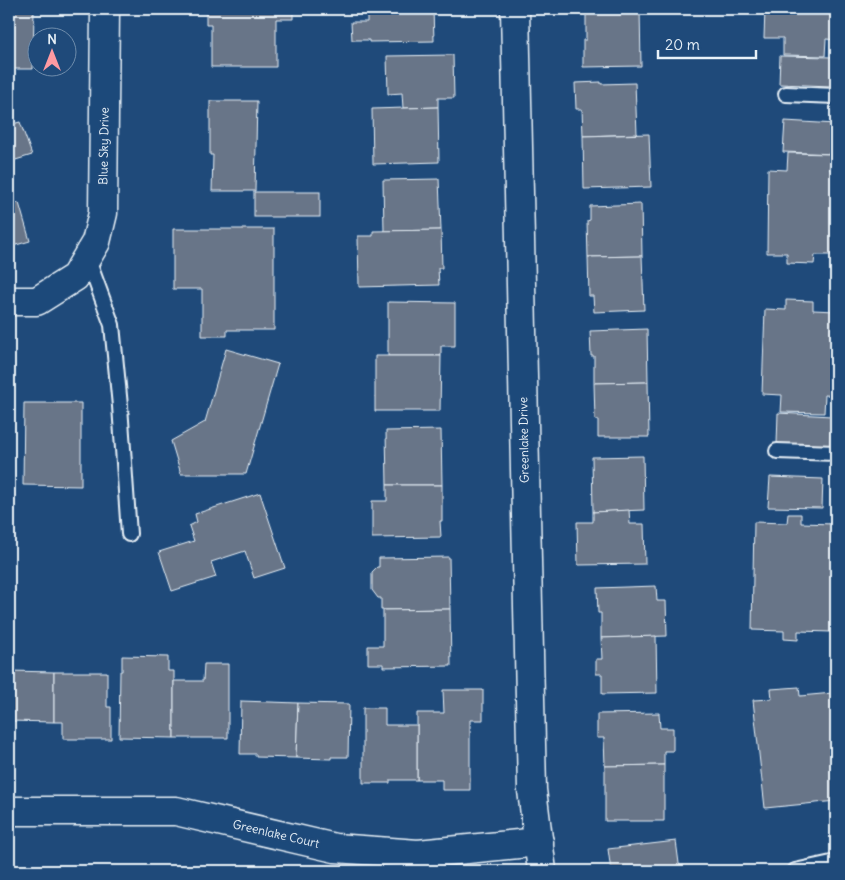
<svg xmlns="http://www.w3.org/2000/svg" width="845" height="880" viewBox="0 0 845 880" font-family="Delius,sans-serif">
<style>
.building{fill:#687588;stroke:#e8f1f8}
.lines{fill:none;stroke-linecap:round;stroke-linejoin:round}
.lane-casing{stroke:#e8f1f8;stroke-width:18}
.street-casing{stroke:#e8f1f8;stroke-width:31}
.lane{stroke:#1f4a7a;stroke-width:14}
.street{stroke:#1f4a7a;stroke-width:28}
.labels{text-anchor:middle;stroke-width:4.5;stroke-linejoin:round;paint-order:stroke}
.street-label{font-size:12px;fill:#e8f1f8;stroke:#1f4a7a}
</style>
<rect width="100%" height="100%" fill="#1f4a7a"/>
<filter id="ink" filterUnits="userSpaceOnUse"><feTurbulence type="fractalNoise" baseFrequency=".02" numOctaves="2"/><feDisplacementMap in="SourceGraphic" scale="10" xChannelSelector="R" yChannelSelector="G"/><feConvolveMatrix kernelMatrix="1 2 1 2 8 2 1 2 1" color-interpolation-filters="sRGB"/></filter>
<g filter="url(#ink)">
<g class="building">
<path d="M9,9H34L33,69H9Z"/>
<path d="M206,9H293V19H276V67H211V25H206Z"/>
<path d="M367,9H433L434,41L369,42V40H352L351,22H367Z"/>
<path d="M586,9H640L586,10Z"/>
<path d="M640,9L641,66L583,67V40H586V10Z"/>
<path d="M765,9H836V40L826,39L825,56L783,55V38H764Z"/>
<path d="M453,55L454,98H438V107L403,108L402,93L388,94L387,56Z"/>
<path d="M780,56L833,57L832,86L779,84Z"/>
<path d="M601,82V84L635,83L637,134L583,136L582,109H576L575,83Z"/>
<path d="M210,101H257L255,191H212L213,155H210Z"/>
<path d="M438,107L439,162L373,164L372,109Z"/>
<path d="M785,121L836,124V154L783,152Z"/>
<path d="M20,122L32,155L9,162V125Z"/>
<path d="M649,134L651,187L584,189L583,136Z"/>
<path d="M788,153L831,154L830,170L836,171V255H815L814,264L787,263V253H767L768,169L787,170Z"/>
<path d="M439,179L441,230L384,231L383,180Z"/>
<rect x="254" y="192" width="66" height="25"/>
<path d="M19,203L30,241L9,247V206Z"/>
<path d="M641,204L642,256L588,257L587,221L590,220V206Z"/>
<path d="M173,229H274V330H227V336H202V289H173Z"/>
<path d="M441,230L442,268H438L439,285L359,287L358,236H373V231Z"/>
<path d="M642,256L644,310L594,312L593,296H589L588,257Z"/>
<path d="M786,300L813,301V310L836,311V396L825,395L824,413L781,412L782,395L762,394L765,309L786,310Z"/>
<path d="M388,302L455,303V346H441V356H388Z"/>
<path d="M647,329L648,382L594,383V356H591L590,331Z"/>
<path d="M226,349L278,364L246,474H181L171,441L205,422Z"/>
<path d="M375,356H441L440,411H375Z"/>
<path d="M648,382L649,437H598V420H595L594,383Z"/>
<path d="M24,403H81V486L23,485Z"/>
<path d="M778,413L831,416L830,445L777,444Z"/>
<path d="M441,430L442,485H387L386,431Z"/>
<path d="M643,456L644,510L593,512L592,457Z"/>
<path d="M770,477L823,479L822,508L768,507Z"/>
<path d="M387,485H442V521H440L441,537L372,538V501H387Z"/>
<path d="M260,493L285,568L254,578L245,551L211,562L216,577L172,591L159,552L194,541L189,526L197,522L195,514Z"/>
<path d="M629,510L630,524H644L645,564L578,565L577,522H593V512Z"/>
<path d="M788,514H801V523L834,524L832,632L798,631V640L784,639V631L752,630L754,522L787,523Z"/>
<path d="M449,557L450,609L381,610V598H378L372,590V572L377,567H379V558Z"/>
<path d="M656,586L657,601H666L667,636L601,638V613H598L597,588Z"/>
<path d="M450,609L451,666L383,667V664H368V646H383V610Z"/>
<path d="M656,636L657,693L602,694V674H596V659H602L601,638Z"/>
<path d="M122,656L168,657V671H174V738L119,737L120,671H122Z"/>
<path d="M204,664H228V738H174V681H203Z"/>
<path d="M9,671L54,672V722L9,721Z"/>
<path d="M54,672H107V707H111V739H63V722H54Z"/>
<path d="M799,687L800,696L833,693L836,721V801L765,808L753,700L772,699L771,689Z"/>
<path d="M443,690H483V720H470V790H442V780H417V713H444Z"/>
<path d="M241,701L298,703L296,758L256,757V754H240Z"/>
<path d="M298,703L349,704L348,757H331V759L296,758Z"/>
<path d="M363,708H385V725H417V780H390V783H363Z"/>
<path d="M659,713L660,728H673V751H664V765L605,766L604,738H597V714Z"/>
<path d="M664,765V821H605V766Z"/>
<path d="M676,841L680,871H611L608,849Z"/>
<rect x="120" y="870" width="43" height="1"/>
</g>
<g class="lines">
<g class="lane-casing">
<g id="lane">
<path d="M786,94L836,96"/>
<path d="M87,257L112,325L120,406L129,534"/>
<path d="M777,451L836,453"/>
<path d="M795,871L836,862"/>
</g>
</g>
<g class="street-casing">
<g id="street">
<path d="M515,9L532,790L542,871"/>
<path d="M9,301H37L75,277L96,242L103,213L105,9"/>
<path d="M13,811H176L335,848L418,854L539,842"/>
</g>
</g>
<use href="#lane" class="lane"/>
<use href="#street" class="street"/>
</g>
</g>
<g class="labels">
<g class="street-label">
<text transform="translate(104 146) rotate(-89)" y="4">Blue Sky Drive</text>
<text transform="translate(524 440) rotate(-91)" y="4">Greenlake Drive</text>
<text transform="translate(276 834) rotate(13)" y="4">Greenlake Court</text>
</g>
</g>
<rect width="845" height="880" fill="none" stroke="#1f4a7a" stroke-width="30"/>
<rect x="15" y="15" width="815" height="850" fill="none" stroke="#e8f1f8" stroke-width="2" filter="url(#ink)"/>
<g transform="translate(52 52)"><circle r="24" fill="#1f4a7a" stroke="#6f8dac"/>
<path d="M0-4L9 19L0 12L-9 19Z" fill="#ff9aa2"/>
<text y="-8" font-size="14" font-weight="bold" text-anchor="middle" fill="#e8f1f8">N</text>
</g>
<path d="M658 50v8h98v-8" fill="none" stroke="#e8f1f8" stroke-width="2.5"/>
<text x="665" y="50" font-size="15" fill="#e8f1f8" stroke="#1f4a7a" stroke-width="4" paint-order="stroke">20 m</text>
</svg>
